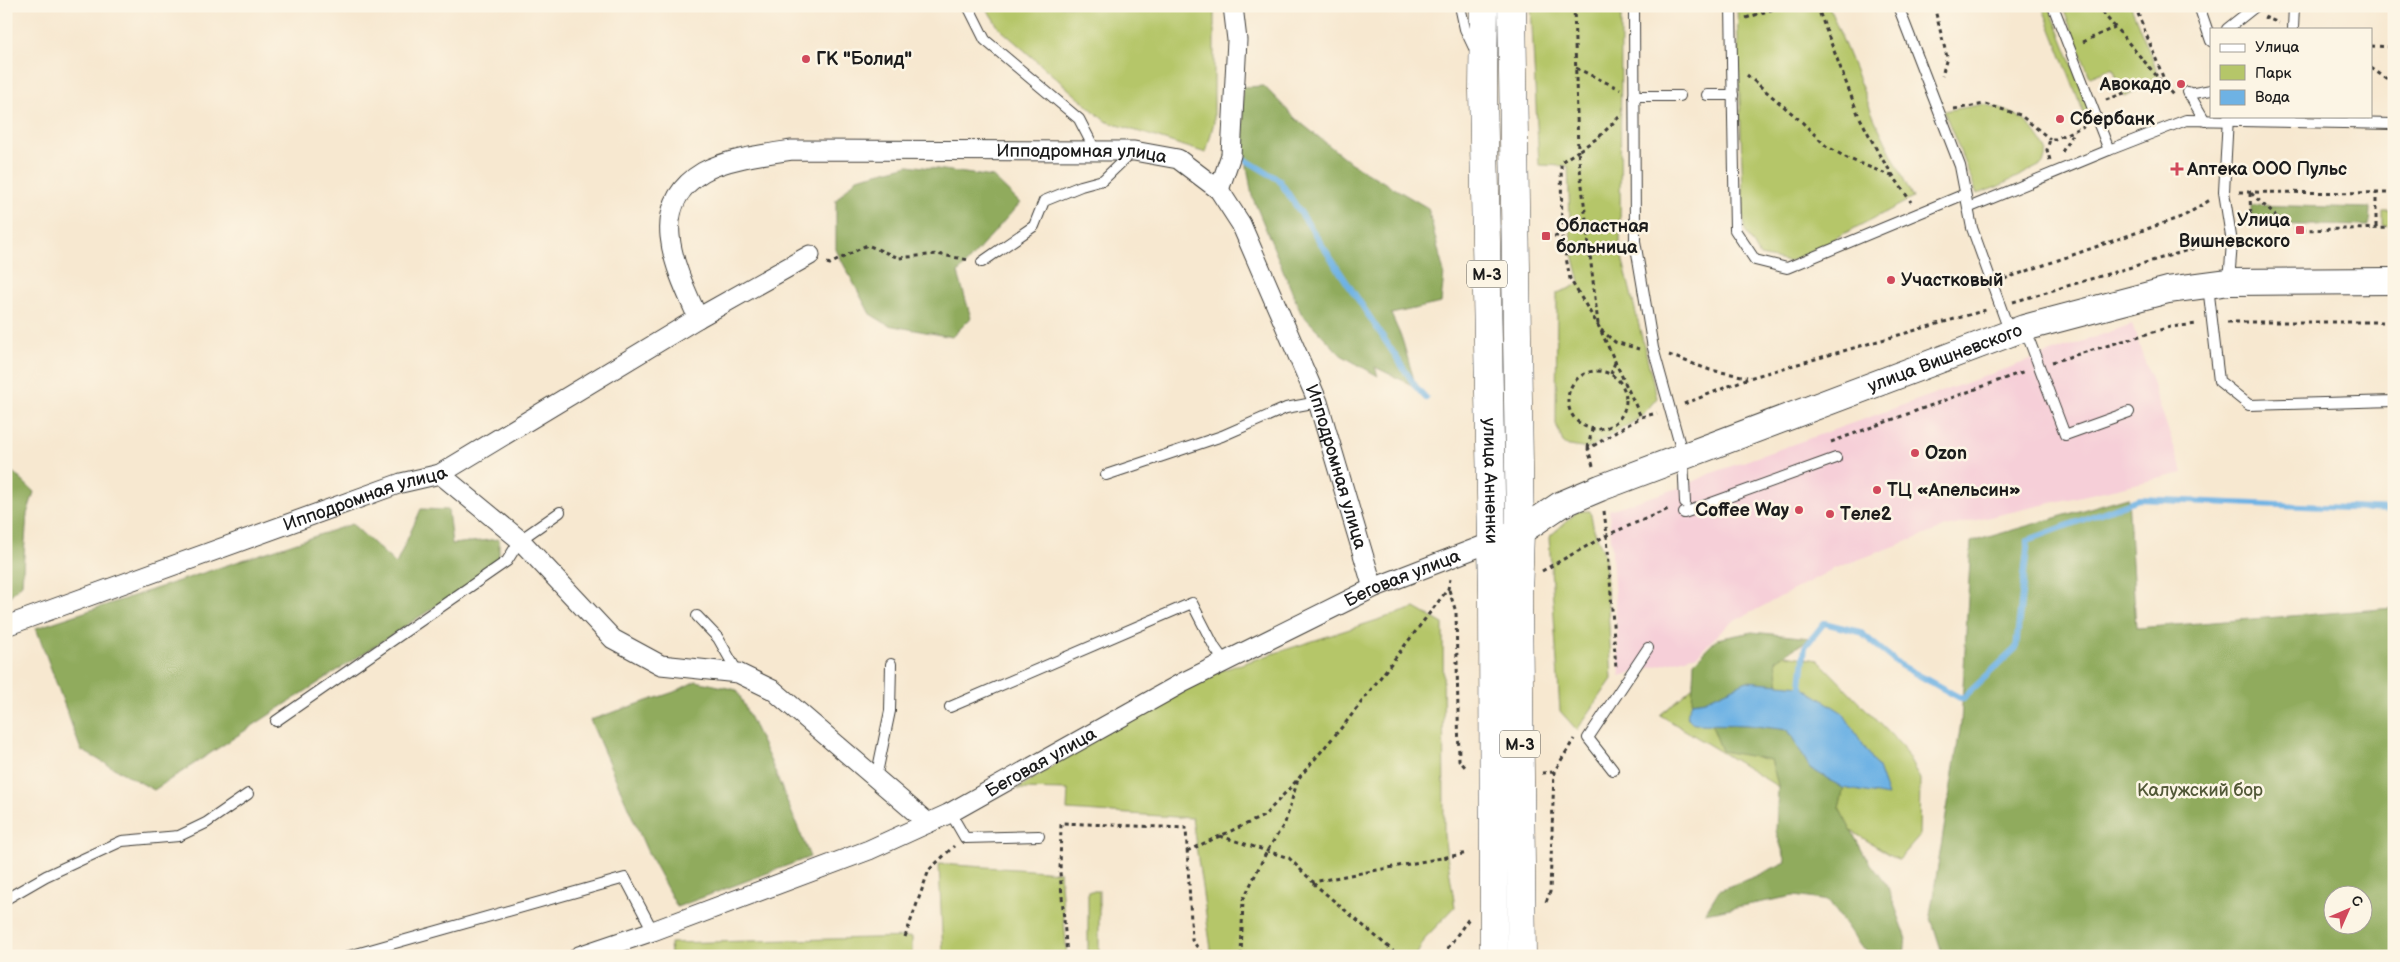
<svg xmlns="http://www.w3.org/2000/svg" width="2400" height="962" viewBox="0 0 2400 962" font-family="'Balsamiq Sans',sans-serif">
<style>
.built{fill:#f6cfd8}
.green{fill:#b5c669;stroke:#687142}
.forest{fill:#90ab5d;stroke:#56643c;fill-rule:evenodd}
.water{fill:#6eb2e4;stroke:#456780}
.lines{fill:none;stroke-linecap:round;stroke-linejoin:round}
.stream{stroke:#6eb2e4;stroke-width:6}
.lane-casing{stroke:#3d3b37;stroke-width:12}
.street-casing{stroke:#3d3b37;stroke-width:21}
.secondary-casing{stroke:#3d3b37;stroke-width:28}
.primary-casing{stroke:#3d3b37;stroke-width:29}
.path{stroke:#3d3b37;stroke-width:3;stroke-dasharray:4 4;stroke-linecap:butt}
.lane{stroke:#fff;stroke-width:10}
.street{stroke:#fff;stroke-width:19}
.secondary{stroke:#fff;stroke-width:26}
.primary{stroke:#fff;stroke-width:28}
.poi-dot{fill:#d1495b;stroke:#fcf5e5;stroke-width:2}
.labels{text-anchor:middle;stroke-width:5;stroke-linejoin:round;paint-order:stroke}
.shield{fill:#fcf5e5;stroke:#5f5d58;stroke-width:1}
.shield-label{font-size:16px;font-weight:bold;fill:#1c1c1c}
.poi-label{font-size:18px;font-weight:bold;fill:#1c1c1c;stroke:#fcf5e5;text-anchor:start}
.street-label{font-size:18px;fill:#1c1c1c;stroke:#fcf5e5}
.park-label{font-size:18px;fill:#525837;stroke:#fcf5e5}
</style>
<rect width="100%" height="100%" fill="#fcf5e5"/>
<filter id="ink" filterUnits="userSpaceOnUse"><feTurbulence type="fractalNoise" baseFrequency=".02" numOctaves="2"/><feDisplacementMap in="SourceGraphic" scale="10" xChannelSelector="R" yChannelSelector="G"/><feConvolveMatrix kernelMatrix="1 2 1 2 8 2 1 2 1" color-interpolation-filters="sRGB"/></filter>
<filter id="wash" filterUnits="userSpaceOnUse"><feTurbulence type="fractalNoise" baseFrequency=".0096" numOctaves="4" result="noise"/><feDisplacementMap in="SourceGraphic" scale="20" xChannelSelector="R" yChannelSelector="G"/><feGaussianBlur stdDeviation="1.12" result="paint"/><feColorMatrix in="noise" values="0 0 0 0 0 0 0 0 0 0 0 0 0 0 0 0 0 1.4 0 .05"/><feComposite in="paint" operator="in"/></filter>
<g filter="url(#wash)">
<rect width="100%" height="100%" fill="#f7e8d0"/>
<path class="built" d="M2132,324L2183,473L1946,527L1833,569L1729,624L1697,655L1620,676L1609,510L1685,486L1709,474Z"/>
<g class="green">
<path d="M985,6H1214V122L1206,153L1105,121L999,28Z"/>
<path d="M1531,6H1621L1620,249L1657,398L1641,417L1588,449L1564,445L1556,424L1557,293L1571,288L1580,282L1571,246L1568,166L1539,165Z"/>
<path d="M1737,6H1829L1875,120L1913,198L1789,262L1760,256L1744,228Z"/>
<path d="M2042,6H2049L2093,116L2086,119Z"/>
<path d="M2062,6H2131L2161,81L2124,96L2113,68L2090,77Z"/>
<path d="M1984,104C2022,116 2025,115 2047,150L2043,164L1997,187L1977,194L1944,111Z"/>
<path d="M2383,211H2394V226L2383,225Z"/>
<path d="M1578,511H1590L1594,530L1605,555L1612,679L1577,730L1560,711L1549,537Z"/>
<path d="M1415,608L1443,624L1444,836L1455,907L1426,937L1416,956H1212L1192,818L1067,810L1068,790L1017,789L1182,683Z"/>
<path d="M1724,645L1818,660L1902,746L1920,779L1919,837L1899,860L1660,715L1693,687Z"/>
<path d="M939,864L1060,872L1067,956H943Z"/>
<rect x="1088" y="891" width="11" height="65"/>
<path d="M912,937V956H671L670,943Z"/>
</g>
<g class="forest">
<path d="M1264,86L1296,119L1351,163L1428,208L1444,273L1441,303L1391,314L1402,339L1416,387L1375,367L1378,376L1341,355L1301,313L1252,196L1244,148L1242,87Z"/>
<path d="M909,165L993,177L1020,203L958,273L971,318L952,337L888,325L870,314L836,250V200L857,178Z"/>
<path d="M2251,205L2370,208L2369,226L2251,224Z"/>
<path d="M6,471L14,473L34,492L27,514L22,584L6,600Z"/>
<path d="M2128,497L2136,628L2394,608V956H1943L1930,915L1961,723L1971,542ZM2362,894V924H2332V894Z"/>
<path d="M421,509L448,510L452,544L499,539V565L154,790L81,750L36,628L352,524L396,564Z"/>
<path d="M1752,632L1811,638L1776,660L1780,697L1854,746L1839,808L1865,856L1887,885L1906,936L1904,956H1874L1861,947L1829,901L1794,896L1705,913L1719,890L1756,876L1786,862L1776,831L1778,785L1771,760L1722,751L1712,726L1692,702L1694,662L1717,639Z"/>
<path d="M696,681L737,690L771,762L810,857L677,907L648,853L590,720L674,692Z"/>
</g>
<path class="water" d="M1747,681L1801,686L1843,713L1878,768L1888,796L1843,788L1810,768L1788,730L1747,725L1694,724L1686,716L1692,702L1705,700Z"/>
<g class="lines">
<g class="stream">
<path d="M1246,160L1279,180L1416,387L1426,398"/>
<path d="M1801,686L1805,647L1824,623L1860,632L1900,665L1962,699L2016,648L2028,540L2139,499L2394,510"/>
</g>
</g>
</g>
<g filter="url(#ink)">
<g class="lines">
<g class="lane-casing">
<g id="lane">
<path d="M968,6L985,40L1079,119L1095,150"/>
<path d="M1460,6L1465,29L1475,50"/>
<path d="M1634,6L1635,241L1653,348L1683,456L1685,503"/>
<path d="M1731,6L1735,230L1755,260L1787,268L1965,194"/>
<path d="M1898,6L1960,166L1972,228L2010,333"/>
<path d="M2053,6L2109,150L2186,120L2394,124"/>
<path d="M2199,6L2211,41"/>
<path d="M2227,29L2256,6"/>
<path d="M2293,29L2294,6"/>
<path d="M2188,92L2205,121"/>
<path d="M2189,94L2211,90"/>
<path d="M1707,95H1733"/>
<path d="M1634,96H1680"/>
<path d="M2228,117L2224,192L2232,243L2229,281"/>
<path d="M1968,208L2109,150"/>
<path d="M982,262L1034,226L1044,201L1081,186L1103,180L1133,151"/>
<path d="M2208,286L2219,381L2249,405L2394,401"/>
<path d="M2025,329L2065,435L2129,412"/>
<path d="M1106,475L1222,436L1286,408L1318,402"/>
<path d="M1684,513L1836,458"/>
<path d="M697,616L718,638L738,673"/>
<path d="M950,707L1192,603L1215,648L1225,662"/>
<path d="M276,721L507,561L520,540L560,512"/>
<path d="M1613,770L1588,738L1648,648"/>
<path d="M876,778L890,711L891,664"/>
<path d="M948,814L954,819L965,838L1039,836"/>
<path d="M6,899L46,876L122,841L179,836L206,823L248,794"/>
<path d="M349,956L625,878L653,931"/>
</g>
</g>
<g class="street-casing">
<g id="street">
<path d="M1219,190L1231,155L1237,40L1233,6"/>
<path id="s1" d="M810,255L698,318C677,271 644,207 703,172C725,159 766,154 792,150L1134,151L1178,159L1219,190L1241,224L1318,402L1373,588"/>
<path d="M440,474L520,540L613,639L661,665L738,673L773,690L928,823"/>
<path id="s2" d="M6,626L401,483L440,474L698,318"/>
<path id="s3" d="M579,956L653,931L869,850L948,814L1182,683L1373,588L1492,542"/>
</g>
</g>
<g class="secondary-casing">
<g id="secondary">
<path id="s4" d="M1492,542L1520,532L1560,505L1600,488L2024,328L2168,290L2229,282L2394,281"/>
</g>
</g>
<g class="primary-casing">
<g id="primary">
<path id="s5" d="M1484,6L1483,90L1493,594L1494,956"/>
<path d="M1512,6L1520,532L1518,597L1522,956"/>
</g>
</g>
<g class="path">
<path d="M1574,6L1578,151L1561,162L1562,236L1570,279L1599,327L1641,417"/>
<path d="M1817,6L1858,114L1880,156L1911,202"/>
<path d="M1934,6L1947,57L1942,76"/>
<path d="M2097,6L2173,95"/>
<path d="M2135,6L2167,87"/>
<path d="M2264,17L2279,23"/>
<path d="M1746,18L1783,6"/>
<path d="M2083,42L2115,27"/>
<path d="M2371,46L2394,47"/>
<path d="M1576,68L1620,89"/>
<path d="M2371,68L2394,84"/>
<path d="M1747,75L1802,122L1826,146L1849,159L1894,177"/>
<path d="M2106,100L2160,79"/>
<path d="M1954,109L1985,104L2020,115L2050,139"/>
<path d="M2062,152L2074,131"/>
<path d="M2050,160L2047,150L2050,139H2055L2084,126"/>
<path d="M2239,192L2394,193"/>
<path d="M2250,193L2251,224H2284"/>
<path d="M2251,193L2284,224L2300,230L2394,228"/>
<path d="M2376,227V193"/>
<path d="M1546,236H1562"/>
<path d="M827,263L830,264L867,245L899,258L937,254L969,260"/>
<path d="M2004,279L2184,216L2210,200"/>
<path d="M2013,302L2209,244L2219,243"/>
<path d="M2227,322H2394"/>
<path d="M1598,324L1578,151L1599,137L1619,117"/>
<path d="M1601,330L1615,342L1639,349"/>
<path d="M1669,355L1710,370L1747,377"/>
<path d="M2052,362L2170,327L2198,324"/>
<circle cx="1597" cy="400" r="29"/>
<path d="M1611,374L1615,362"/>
<path d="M1684,404L1749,378L1986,310"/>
<path d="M1831,442L2025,371"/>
<path d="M1588,448L1592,429"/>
<path d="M1593,466L1588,449L1641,417L1657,413"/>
<path d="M1604,511L1607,535L1616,669"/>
<path d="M1542,571L1607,535L1671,508"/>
<path d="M1449,590L1456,612L1459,760L1467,769"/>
<path d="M1542,773L1554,772"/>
<path d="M1220,836L1289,858L1313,882L1468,853"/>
<path d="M1187,851L1264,816L1298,779L1347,721L1448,589L1450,579"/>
<path d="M1313,883L1399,956"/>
<path d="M1546,902L1550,892L1554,772L1574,739"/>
<path d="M905,937L929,870L954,846"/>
<path d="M1067,956L1060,872L1061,823L1186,828L1192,940L1204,956"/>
<path d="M1241,956L1243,900L1267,851L1285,823L1298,779"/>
<path d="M1445,956V952L1470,917"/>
</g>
<use href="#lane" class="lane"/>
<use href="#street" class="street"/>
<use href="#secondary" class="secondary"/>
<use href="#primary" class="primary"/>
</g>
</g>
<g class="poi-dot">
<circle cx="806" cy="59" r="5"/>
<circle cx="2181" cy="84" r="5"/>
<circle cx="2060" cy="119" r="5"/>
<path d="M2174.5 161.5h5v5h5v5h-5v5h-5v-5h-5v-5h5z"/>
<rect x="2295" y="225" width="10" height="10" rx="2.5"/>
<rect x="1541" y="231" width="10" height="10" rx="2.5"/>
<circle cx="1891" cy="280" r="5"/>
<circle cx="1915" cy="453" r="5"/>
<circle cx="1877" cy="490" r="5"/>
<circle cx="1799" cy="510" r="5"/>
<circle cx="1830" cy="514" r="5"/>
</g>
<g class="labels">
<g class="shield">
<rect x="1467" y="260.5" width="40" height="27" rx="4"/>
<rect x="1500" y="730.5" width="40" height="27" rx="4"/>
</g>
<g class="shield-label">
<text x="1487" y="280">М-3</text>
<text x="1520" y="750">М-3</text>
</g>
<g class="poi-label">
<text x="816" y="65">ГК "Болид"</text>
<text x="2171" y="90" text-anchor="end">Авокадо</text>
<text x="2070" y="125">Сбербанк</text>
<text x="2187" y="175">Аптека ООО Пульс</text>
<text x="2290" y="226" text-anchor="end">Улица<tspan x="2290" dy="21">Вишневского</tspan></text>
<text x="1556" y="232">Областная<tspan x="1556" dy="21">больница</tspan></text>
<text x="1901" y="286">Участковый</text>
<text x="1925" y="459">Ozon</text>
<text x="1887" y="496">ТЦ «Апельсин»</text>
<text x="1789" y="516" text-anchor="end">Coffee Way</text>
<text x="1840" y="520">Теле2</text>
</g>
<g class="street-label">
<text dy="6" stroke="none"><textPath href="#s1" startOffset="674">Ипподромная улица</textPath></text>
<text dy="6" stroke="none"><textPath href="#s4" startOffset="490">улица Вишневского</textPath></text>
<text dy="6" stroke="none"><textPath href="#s1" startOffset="1124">Ипподромная улица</textPath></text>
<text dy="6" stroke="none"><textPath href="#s5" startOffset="475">улица Анненки</textPath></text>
<text dy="6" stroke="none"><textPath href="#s2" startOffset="381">Ипподромная улица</textPath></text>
<text dy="6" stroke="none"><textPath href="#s3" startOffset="908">Беговая улица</textPath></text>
<text dy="6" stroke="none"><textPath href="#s3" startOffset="502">Беговая улица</textPath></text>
</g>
<g class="park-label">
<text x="2200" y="796">Калужский бор</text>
</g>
</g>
<rect width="2400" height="962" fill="none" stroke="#fcf5e5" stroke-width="25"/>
<rect x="2210" y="28" width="162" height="90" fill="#fcf5e5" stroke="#a29e95"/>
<rect x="2220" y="44" width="25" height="8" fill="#ffffff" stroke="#a29e95"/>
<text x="2255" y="52" font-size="15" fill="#1c1c1c">Улица</text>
<rect x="2220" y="65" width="25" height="15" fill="#b5c669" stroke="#a29e95"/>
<text x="2255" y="78" font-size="15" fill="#1c1c1c">Парк</text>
<rect x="2220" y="90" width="25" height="15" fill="#6eb2e4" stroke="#a29e95"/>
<text x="2255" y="102" font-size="15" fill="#1c1c1c">Вода</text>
<g transform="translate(2348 910) rotate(45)"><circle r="24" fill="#fcf5e5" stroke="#a29e95"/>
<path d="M0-4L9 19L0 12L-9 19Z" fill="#d1495b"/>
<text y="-8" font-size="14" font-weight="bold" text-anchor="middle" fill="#1c1c1c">С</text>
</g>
</svg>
